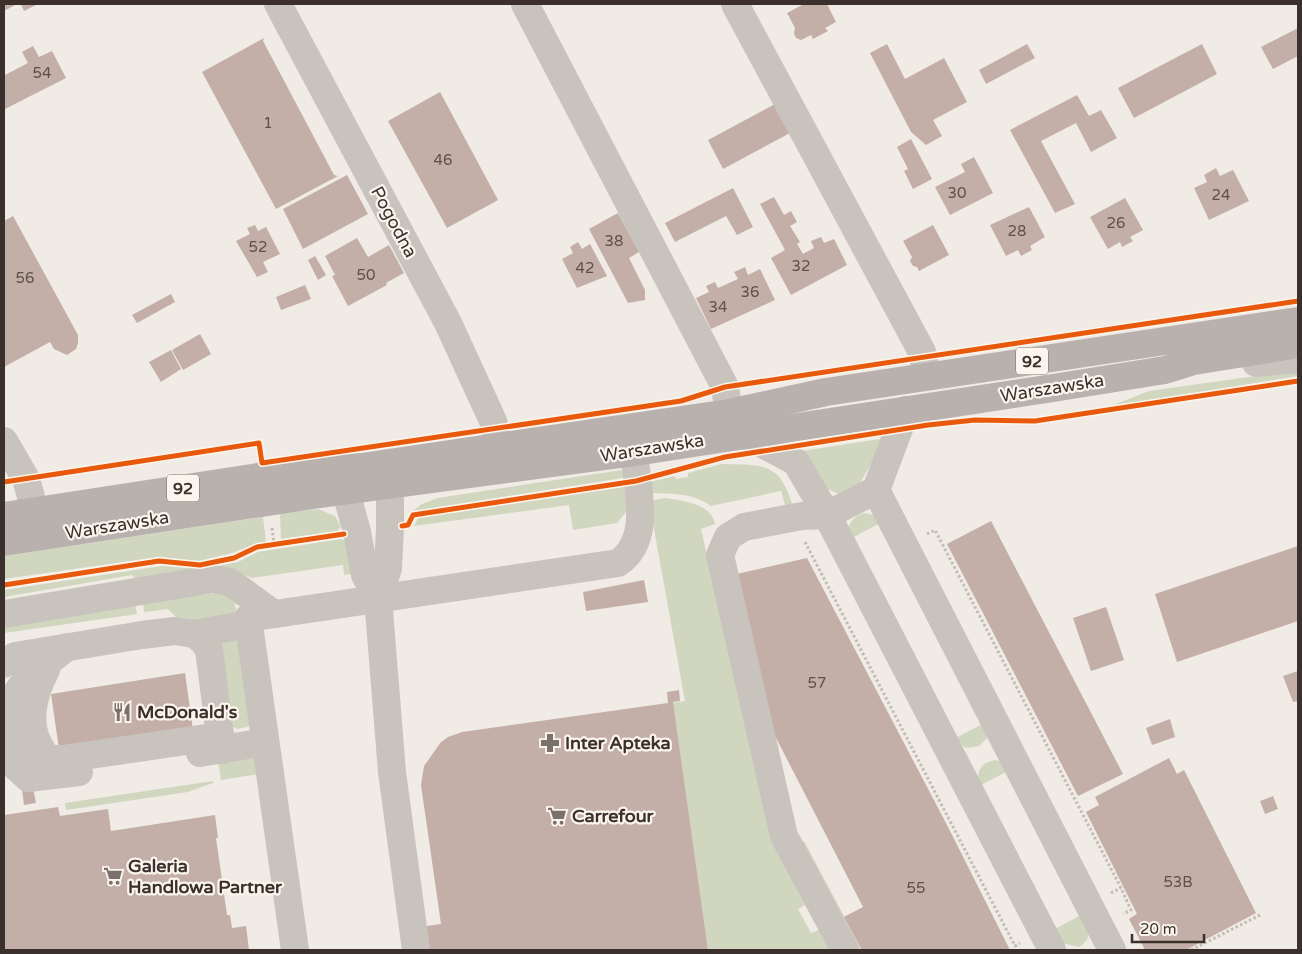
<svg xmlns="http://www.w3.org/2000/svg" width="1302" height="954" viewBox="0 0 1302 954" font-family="'Varela Round',sans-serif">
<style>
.green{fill:#d1d6bf}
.building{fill:#c3afa7}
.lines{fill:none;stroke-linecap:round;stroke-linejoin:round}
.path{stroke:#c2bbb6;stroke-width:3;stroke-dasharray:2.5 2.5;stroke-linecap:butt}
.minor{stroke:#c9c3be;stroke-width:28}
.major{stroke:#b8b1ad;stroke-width:28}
.cycleway-casing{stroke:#fbf5ee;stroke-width:8}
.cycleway{stroke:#e8590c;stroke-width:5}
.labels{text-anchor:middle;stroke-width:4.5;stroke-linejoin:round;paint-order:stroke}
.number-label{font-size:15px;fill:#5d504a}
.shield{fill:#fbf5ee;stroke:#756b66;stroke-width:1}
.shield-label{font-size:16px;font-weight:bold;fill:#3b302b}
.street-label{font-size:18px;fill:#3b302b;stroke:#fbf5ee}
.poi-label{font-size:18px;font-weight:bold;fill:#3b302b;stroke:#fbf5ee;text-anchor:start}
</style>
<rect width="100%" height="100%" fill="#f0ebe5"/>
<g class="green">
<path d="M1298,370V376L1111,406L1149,391Z"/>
<path d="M886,438L860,483L839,494L820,486L796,452Z"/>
<path d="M722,464C764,465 780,462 793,507L786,508L781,491L711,506C692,492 671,494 648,493L646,483L675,476L676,479L688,477V473Z"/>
<path d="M622,470L629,477L413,511L422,504L438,498Z"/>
<path d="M630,486L626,512L617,523L573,530L569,505L414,526L418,518Z"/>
<path d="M665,498C683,501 711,503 715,524L701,529L773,841L805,905L798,909L811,933L819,930L830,950H708L673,703L685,701L649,501Z"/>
<path d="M318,509L335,516L341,527L337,531L281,539L280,515L282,513Z"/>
<path d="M864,513L875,515L882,522L850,539C845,527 852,516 864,513Z"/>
<path d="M263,517L266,542L255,544L232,553L199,561L158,557L4,579V556Z"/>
<path d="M341,539L347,541L354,574L344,575L343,565L252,578L230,569L140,582L132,575L4,597V590L162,566L203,569L238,562L258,552Z"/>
<path d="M224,592L235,603L237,617L190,625L178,619L168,609L144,612L143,603Z"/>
<path d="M135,604L137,614L4,633V624Z"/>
<path d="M237,634L251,726L237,729L230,725L215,640Z"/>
<path d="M986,722L987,738L979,746L966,748L954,739Z"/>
<path d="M255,755L259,774L221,780L218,762Z"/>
<path d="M995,760L1000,761L1010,770L979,786C976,772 980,763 995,760Z"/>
<path d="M213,781V783L188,792L66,810L65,803Z"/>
<path d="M804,841L862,950H854L801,842Z"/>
<path d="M1085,913C1088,928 1094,938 1079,947L1062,943L1053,930Z"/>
</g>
<g class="building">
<path d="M4,4H17L4,11Z"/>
<path d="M21,4H38L24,11Z"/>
<path d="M804,4H827L836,22L825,28L828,31L813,39L811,35L801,40L796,38L794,33L795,28L787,13Z"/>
<path d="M1298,28V56L1273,69L1261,47Z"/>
<path d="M264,38L263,41L334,175L338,176L276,209L202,72Z"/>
<path d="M887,44L905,79L944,58L967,102L933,120L942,136L926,145L911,132L870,53Z"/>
<path d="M1027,44L1035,58L986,84L979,70Z"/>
<path d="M1202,44L1217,74L1134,118L1118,88Z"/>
<path d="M33,46L39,57L52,51L66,78L5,109L4,72L5,75L28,63L22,52Z"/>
<path d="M440,92L498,200L447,228L388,121Z"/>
<path d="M1077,95L1089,116L1101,110L1117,138L1091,152L1076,123L1041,141L1075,204L1055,213L1010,130Z"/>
<path d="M775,104L790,133L723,169L708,140Z"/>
<path d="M911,139L932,179L913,189L904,171L908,169L897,147Z"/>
<path d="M974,157L993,193L950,215L935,187L965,172L961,164Z"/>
<path d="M1216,168L1220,176L1233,170L1249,201L1209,220L1194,188L1207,182L1204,175Z"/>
<path d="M347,175L368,214L303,249L283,209Z"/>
<path d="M733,188L753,227L737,235L726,216L675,242L665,223Z"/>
<path d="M774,197L784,215L791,211L797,222L790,226L800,242L797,244L803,254L814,248L811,241L821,237L824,243L834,239L847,265L791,295L771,258L785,250L760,204Z"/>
<path d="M1125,198L1143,230L1130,237L1133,241L1122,247L1120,242L1108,249L1090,217Z"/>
<path d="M1029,207L1045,237L1030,246L1032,250L1021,256L1018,250L1006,256L990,225Z"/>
<path d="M618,213L639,252L629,258L645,290V300L628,303L589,229Z"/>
<path d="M13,216L78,335V343L76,349L67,355L54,349L50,342L4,367V221Z"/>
<path d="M255,225L258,231L266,227L280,254L263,262L268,272L257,277L236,241L250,234L247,228Z"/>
<path d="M933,225L949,255L919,271L917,267L913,266L910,261L912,257L903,241Z"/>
<path d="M357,238L368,257L389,245L404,273L386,283L387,285L348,306L332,276L335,275L325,256Z"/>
<path d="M578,242L582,249L590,244L607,276L577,288L562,259L573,253L570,247Z"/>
<path d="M315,256L326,275L318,280L308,260Z"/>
<path d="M745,267L748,275L760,269L775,300L711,329L696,298L709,292L706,286L715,282L718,288L738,279L734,272Z"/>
<path d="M305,285L311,299L281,310L276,297Z"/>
<path d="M171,294L175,302L137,323L132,315Z"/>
<path d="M200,334L211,354L183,370L172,350Z"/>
<path d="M171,350L181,369L161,382L149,362Z"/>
<path d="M991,521L1123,774L1078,796L947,544Z"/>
<path d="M1298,546V621L1177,662L1155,594Z"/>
<path d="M807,558L947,825L1010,950H862L844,917L863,907L773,732L737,574Z"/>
<path d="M644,580L648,602L586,611L583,592Z"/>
<path d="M1106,607L1124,660L1091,671L1073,618Z"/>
<path d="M1298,671V701L1293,702L1283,676Z"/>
<path d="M185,673L193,730L59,749L51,694Z"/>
<path d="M679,690L680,701L673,702L708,950H429L426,926L441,924L421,785L424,766L441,742L448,737L462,732L668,703L667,692Z"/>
<path d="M1170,719L1175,737L1152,745L1146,728Z"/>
<path d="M1169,758L1177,774L1184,770L1256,913L1186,950H1145L1129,919L1137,914L1086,812L1099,805L1095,797Z"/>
<path d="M33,788L36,803L24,805L22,789Z"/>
<path d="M1273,796L1278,809L1265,814L1260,801Z"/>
<path d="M58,807L60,816L108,809L111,831L215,815L218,838H216L227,915H230L232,928L246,926L249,950H4V815Z"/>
</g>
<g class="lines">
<g class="path">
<path d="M272,528L274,545"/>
<path d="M927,534L935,530L1121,888L1131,910L1123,914"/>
<path d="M805,542L1015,946L1020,943"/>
<path d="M1111,893L1121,888"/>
<path d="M1191,950L1260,915"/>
</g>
<g class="minor">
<path d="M278,4L448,323L493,421L499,447"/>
<path d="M525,4L725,387L729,413"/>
<path d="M735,4L922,352L927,376"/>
<path d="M1256,363L1298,359"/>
<path d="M906,410L876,490L1112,950"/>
<path d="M744,434L796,462L827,515L1052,950"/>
<path d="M4,441L26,479L35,511"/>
<path d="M378,598L365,575L357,532L346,492L362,467L390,487V528L388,568L378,598L392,772L416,950"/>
<path d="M4,614L213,579L230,582L274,614"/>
<path d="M194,634L203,641L209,650L222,750"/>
<path d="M67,647C52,660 32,672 20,688C4,708 16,742 37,755C45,760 54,759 63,759L220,736"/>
<path d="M4,664L15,656L142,635L175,631L194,634L249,624"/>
<path d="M4,750L16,767L28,778L79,772"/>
<path d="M42,750C25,726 33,694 46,670"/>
<path d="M200,753L265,742"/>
<path d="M295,950L248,618L618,563C653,539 637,488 634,452"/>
<path d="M845,950L784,836L720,555L728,537L744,527L802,516L827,515L876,490"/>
</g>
<g class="major">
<path d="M4,516L304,470L362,467L729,413L826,392L1298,321"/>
<path d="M4,542L313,495L634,452L1053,388L1165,370L1194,361L1298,344"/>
</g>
<g class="cycleway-casing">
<g id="cycleway">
<path d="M4,482L259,443L262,463L681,401L725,387L1298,301"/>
<path d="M402,526L408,525L413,515L636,481L725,457L928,425L975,420L1035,421L1298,381"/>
<path d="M4,585L159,561L200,565L234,558L257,547L344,534"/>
</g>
</g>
<use href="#cycleway" class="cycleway"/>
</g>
<defs>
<g id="restaurant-bare" transform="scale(1.5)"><path d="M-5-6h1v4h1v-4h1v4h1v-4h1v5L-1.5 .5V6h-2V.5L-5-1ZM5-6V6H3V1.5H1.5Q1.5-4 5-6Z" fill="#7a716c" stroke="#fbf5ee" stroke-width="2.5" paint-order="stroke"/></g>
<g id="pharmacy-bare" transform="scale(1.5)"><path d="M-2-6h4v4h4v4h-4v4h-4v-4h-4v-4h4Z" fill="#7a716c" stroke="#fbf5ee" stroke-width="2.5" paint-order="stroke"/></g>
<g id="supermarket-bare" transform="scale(1.5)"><path d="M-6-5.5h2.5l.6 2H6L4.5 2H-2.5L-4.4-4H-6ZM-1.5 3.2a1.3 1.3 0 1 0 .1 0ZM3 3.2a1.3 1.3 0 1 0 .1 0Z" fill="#7a716c" stroke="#fbf5ee" stroke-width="2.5" paint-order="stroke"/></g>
</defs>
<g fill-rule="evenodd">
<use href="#restaurant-bare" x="122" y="712"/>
<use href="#pharmacy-bare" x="550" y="743"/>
<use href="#supermarket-bare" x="557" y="816"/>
<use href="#supermarket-bare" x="113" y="876"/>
</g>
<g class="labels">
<g class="number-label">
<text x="42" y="78">54</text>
<text x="268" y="128">1</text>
<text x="443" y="165">46</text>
<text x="957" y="198">30</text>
<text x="1221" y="200">24</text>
<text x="1116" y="228">26</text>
<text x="1017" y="236">28</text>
<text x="614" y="246">38</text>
<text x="258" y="252">52</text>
<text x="801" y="271">32</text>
<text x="585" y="273">42</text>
<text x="366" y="280">50</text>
<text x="25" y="283">56</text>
<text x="750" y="297">36</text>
<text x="718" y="312">34</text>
<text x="817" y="688">57</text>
<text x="1178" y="887">53B</text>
<text x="916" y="893">55</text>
</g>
<g class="shield">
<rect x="1016" y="347.5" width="32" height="27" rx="4"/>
<rect x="167" y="474.5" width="32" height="27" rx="4"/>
</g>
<g class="shield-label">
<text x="1032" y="367">92</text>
<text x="183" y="494">92</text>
</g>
<g class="street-label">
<text transform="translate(394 222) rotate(62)" y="6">Pogodna</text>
<text transform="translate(1052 388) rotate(-9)" y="6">Warszawska</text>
<text transform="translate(652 448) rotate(-9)" y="6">Warszawska</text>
<text transform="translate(117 525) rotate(-9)" y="6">Warszawska</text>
</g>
<g class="poi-label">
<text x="137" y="718">McDonald's</text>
<text x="565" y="749">Inter Apteka</text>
<text x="572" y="822">Carrefour</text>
<text x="128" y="872">Galeria<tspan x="128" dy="21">Handlowa Partner</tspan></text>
</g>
</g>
<rect width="1302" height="954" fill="none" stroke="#3b302b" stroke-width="10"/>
<path d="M1132 934v8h72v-8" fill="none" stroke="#3b302b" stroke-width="2.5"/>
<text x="1140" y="934" font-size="15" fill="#3b302b" stroke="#fbf5ee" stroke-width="4" paint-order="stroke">20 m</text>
</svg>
